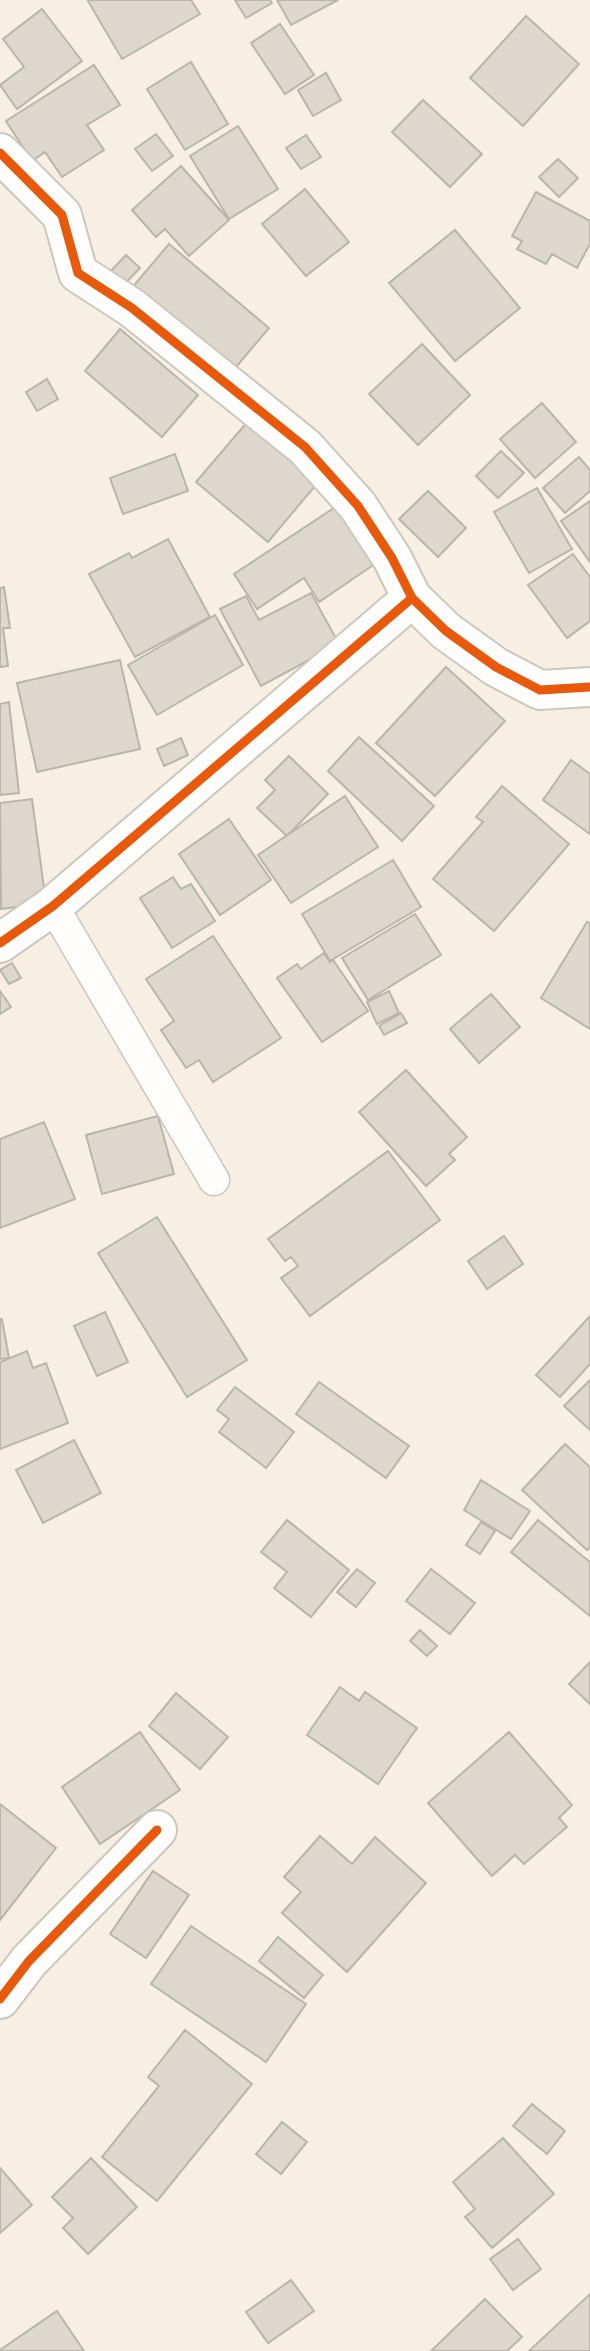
<svg xmlns="http://www.w3.org/2000/svg" width="590" height="2351" viewBox="0 0 590 2351" font-family="'Fira Sans',sans-serif">
<style>
.building{fill:#ddd8cd;stroke:#b9b5aa;stroke-width:2}
.lines{fill:none;stroke-linecap:round;stroke-linejoin:round}
.service-casing{stroke:#cdc6bb;stroke-width:33}
.minor-casing{stroke:#cdc6bb;stroke-width:42}
.service{stroke:#fefdfb;stroke-width:30}
.minor{stroke:#fefdfb;stroke-width:38}
.cycleway-casing{stroke:#fff;stroke-width:13}
.cycleway{stroke:#e8590c;stroke-width:9}
</style>
<rect width="100%" height="100%" fill="#f7efe3"/>
<g class="building">
<path d="M90,0H191L200,14L122,59L88,1Z"/>
<path d="M235,0H270L272,3L246,18Z"/>
<path d="M277,0H338L291,25Z"/>
<path d="M42,9L82,61L17,109L0,85L24,67L3,39Z"/>
<path d="M526,16L579,64L523,126L470,78Z"/>
<path d="M280,24L314,75L285,94L251,43Z"/>
<path d="M191,62L228,124L185,150L147,89Z"/>
<path d="M94,65L120,105L87,125L104,150L62,177L45,152L32,161L6,121Z"/>
<path d="M326,73L341,100L313,116L298,90Z"/>
<path d="M423,100L482,154L450,187L392,132Z"/>
<path d="M238,126L278,189L229,219L190,156Z"/>
<path d="M156,134L173,156L152,171L135,149Z"/>
<path d="M306,135L321,157L301,169L286,148Z"/>
<path d="M558,159L578,178L559,197L539,177Z"/>
<path d="M181,166L229,220L189,256L165,229L156,237L132,210Z"/>
<path d="M305,189L349,242L306,276L262,224Z"/>
<path d="M536,192L590,221V244L577,268L552,254L546,264L517,249L522,241L512,236Z"/>
<path d="M455,230L520,308L455,361L389,283Z"/>
<path d="M169,244L269,328L231,373L131,289Z"/>
<path d="M126,255L140,268L117,292L104,278Z"/>
<path d="M120,329L198,395L162,437L85,371Z"/>
<path d="M422,344L470,395L418,445L369,394Z"/>
<path d="M47,379L58,399L37,411L26,392Z"/>
<path d="M542,403L576,442L535,478L500,439Z"/>
<path d="M249,420L320,480L268,542L196,482Z"/>
<path d="M501,451L524,473L498,498L476,476Z"/>
<path d="M175,454L188,491L123,514L110,478Z"/>
<path d="M579,457L590,470V491L565,513L543,488Z"/>
<path d="M537,488L572,549L529,573L494,512Z"/>
<path d="M428,491L466,528L438,557L399,519Z"/>
<path d="M590,501V562L561,521Z"/>
<path d="M340,504L379,561L319,602L304,578L257,609L234,574Z"/>
<path d="M168,539L210,617L135,657L89,574L129,553L132,558Z"/>
<path d="M573,554L590,577V621L567,638L528,585Z"/>
<path d="M4,587L10,628H3L8,666L0,667V588Z"/>
<path d="M311,593L339,644L261,686L220,609L246,596L259,620Z"/>
<path d="M215,615L243,665L157,715L128,665Z"/>
<path d="M120,660L140,749L37,772L17,683Z"/>
<path d="M446,667L505,721L435,796L376,743Z"/>
<path d="M9,702L19,793L0,795V704Z"/>
<path d="M359,737L434,806L402,841L328,771Z"/>
<path d="M181,738L188,755L164,766L157,749Z"/>
<path d="M289,756L328,794L287,836L257,808L275,790L265,780Z"/>
<path d="M571,760L590,774V834L543,800Z"/>
<path d="M502,786L569,844L494,931L433,879L483,822L476,817Z"/>
<path d="M345,796L378,847L291,903L258,855Z"/>
<path d="M32,799L46,903L1,909L0,803Z"/>
<path d="M229,819L271,880L220,915L179,854Z"/>
<path d="M393,860L421,907L330,961L302,914Z"/>
<path d="M173,877L181,889L191,884L215,921L172,948L140,898Z"/>
<path d="M415,914L441,955L368,1000L342,958Z"/>
<path d="M587,922L590,923V1029L541,998Z"/>
<path d="M213,936L281,1038L213,1082L199,1060L186,1068L161,1030L174,1021L146,979Z"/>
<path d="M324,953L330,962L333,960L368,1011L322,1042L277,978L297,964L301,969Z"/>
<path d="M12,963L21,978L9,984L0,970Z"/>
<path d="M0,991L11,1007L0,1014Z"/>
<path d="M389,991L399,1013L377,1024L367,1002Z"/>
<path d="M491,994L520,1027L479,1063L450,1029Z"/>
<path d="M401,1013L407,1023L384,1035L379,1026Z"/>
<path d="M406,1070L467,1137L449,1154L455,1160L426,1186L359,1112Z"/>
<path d="M158,1116L174,1174L102,1194L86,1135Z"/>
<path d="M44,1122L75,1199L0,1228V1139Z"/>
<path d="M388,1151L440,1220L310,1316L281,1278L298,1266L291,1257L285,1261L268,1239Z"/>
<path d="M157,1217L247,1360L187,1397L98,1253Z"/>
<path d="M504,1236L523,1264L487,1289L468,1261Z"/>
<path d="M105,1312L128,1362L97,1376L74,1326Z"/>
<path d="M590,1316V1364L560,1397L536,1375Z"/>
<path d="M0,1319H2L9,1358L0,1359Z"/>
<path d="M27,1351L33,1368L46,1363L68,1423L0,1449V1362Z"/>
<path d="M590,1380V1430L564,1406Z"/>
<path d="M319,1382L409,1446L386,1478L296,1414Z"/>
<path d="M235,1387L294,1432L266,1468L219,1432L229,1419L217,1410Z"/>
<path d="M74,1440L101,1493L43,1523L16,1470Z"/>
<path d="M565,1444L590,1467V1547L587,1550L522,1490Z"/>
<path d="M481,1480L530,1511L511,1539L464,1510Z"/>
<path d="M287,1520L349,1570L311,1617L274,1588L287,1572L261,1552Z"/>
<path d="M538,1520L590,1562V1616L511,1552Z"/>
<path d="M481,1522L495,1531L480,1554L466,1545Z"/>
<path d="M357,1569L375,1583L356,1607L337,1592Z"/>
<path d="M431,1569L475,1603L450,1634L406,1601Z"/>
<path d="M420,1630L437,1646L427,1656L410,1641Z"/>
<path d="M590,1662V1704L569,1684Z"/>
<path d="M340,1687L359,1701L365,1692L417,1728L378,1784L307,1735Z"/>
<path d="M176,1693L228,1737L200,1769L149,1726Z"/>
<path d="M140,1732L180,1790L100,1844L62,1787Z"/>
<path d="M509,1732L572,1805L559,1818L567,1827L524,1864L515,1855L492,1876L428,1803Z"/>
<path d="M0,1804L56,1848L0,1920Z"/>
<path d="M320,1836L352,1864L375,1837L426,1883L347,1972L282,1913L301,1892L284,1877Z"/>
<path d="M153,1871L189,1895L146,1958L110,1934Z"/>
<path d="M191,1926L306,2004L266,2062L151,1984Z"/>
<path d="M278,1937L323,1975L304,1998L259,1961Z"/>
<path d="M185,2030L252,2084L157,2201L102,2157L159,2086L148,2077Z"/>
<path d="M532,2104L565,2131L547,2154L513,2126Z"/>
<path d="M282,2122L307,2142L281,2174L256,2154Z"/>
<path d="M503,2138L554,2194L492,2248L465,2217L475,2209L453,2182Z"/>
<path d="M91,2158L137,2207L88,2254L63,2228L73,2218L52,2197Z"/>
<path d="M0,2168L32,2205L0,2233Z"/>
<path d="M518,2239L541,2269L513,2290L490,2259Z"/>
<path d="M291,2280L314,2311L268,2343L246,2312Z"/>
<path d="M590,2294V2351H529Z"/>
<path d="M485,2299L522,2337L507,2351H431Z"/>
<path d="M57,2311L84,2351H0V2350Z"/>
</g>
<g class="lines">
<g class="service-casing">
<path id="service" d="M53,906L214,1180"/>
</g>
<g class="minor-casing">
<g id="minor">
<path d="M0,153L62,215L78,273L132,308L305,447L358,506L392,558L412,598L446,631L496,667L540,690L590,687"/>
<path d="M0,943L53,906L412,598"/>
<path d="M0,1999L29,1961L157,1830"/>
</g>
</g>
<use href="#service" class="service"/>
<use href="#minor" class="minor"/>
<g class="cycleway-casing">
<g id="cycleway">
<path d="M0,153L62,215L78,273L132,308L305,447L358,506L392,558L412,598L446,631L496,667L540,690L590,687"/>
<path d="M0,943L53,906L412,598"/>
<path d="M0,1999L29,1961L157,1830"/>
</g>
</g>
<use href="#cycleway" class="cycleway"/>
</g>
</svg>
